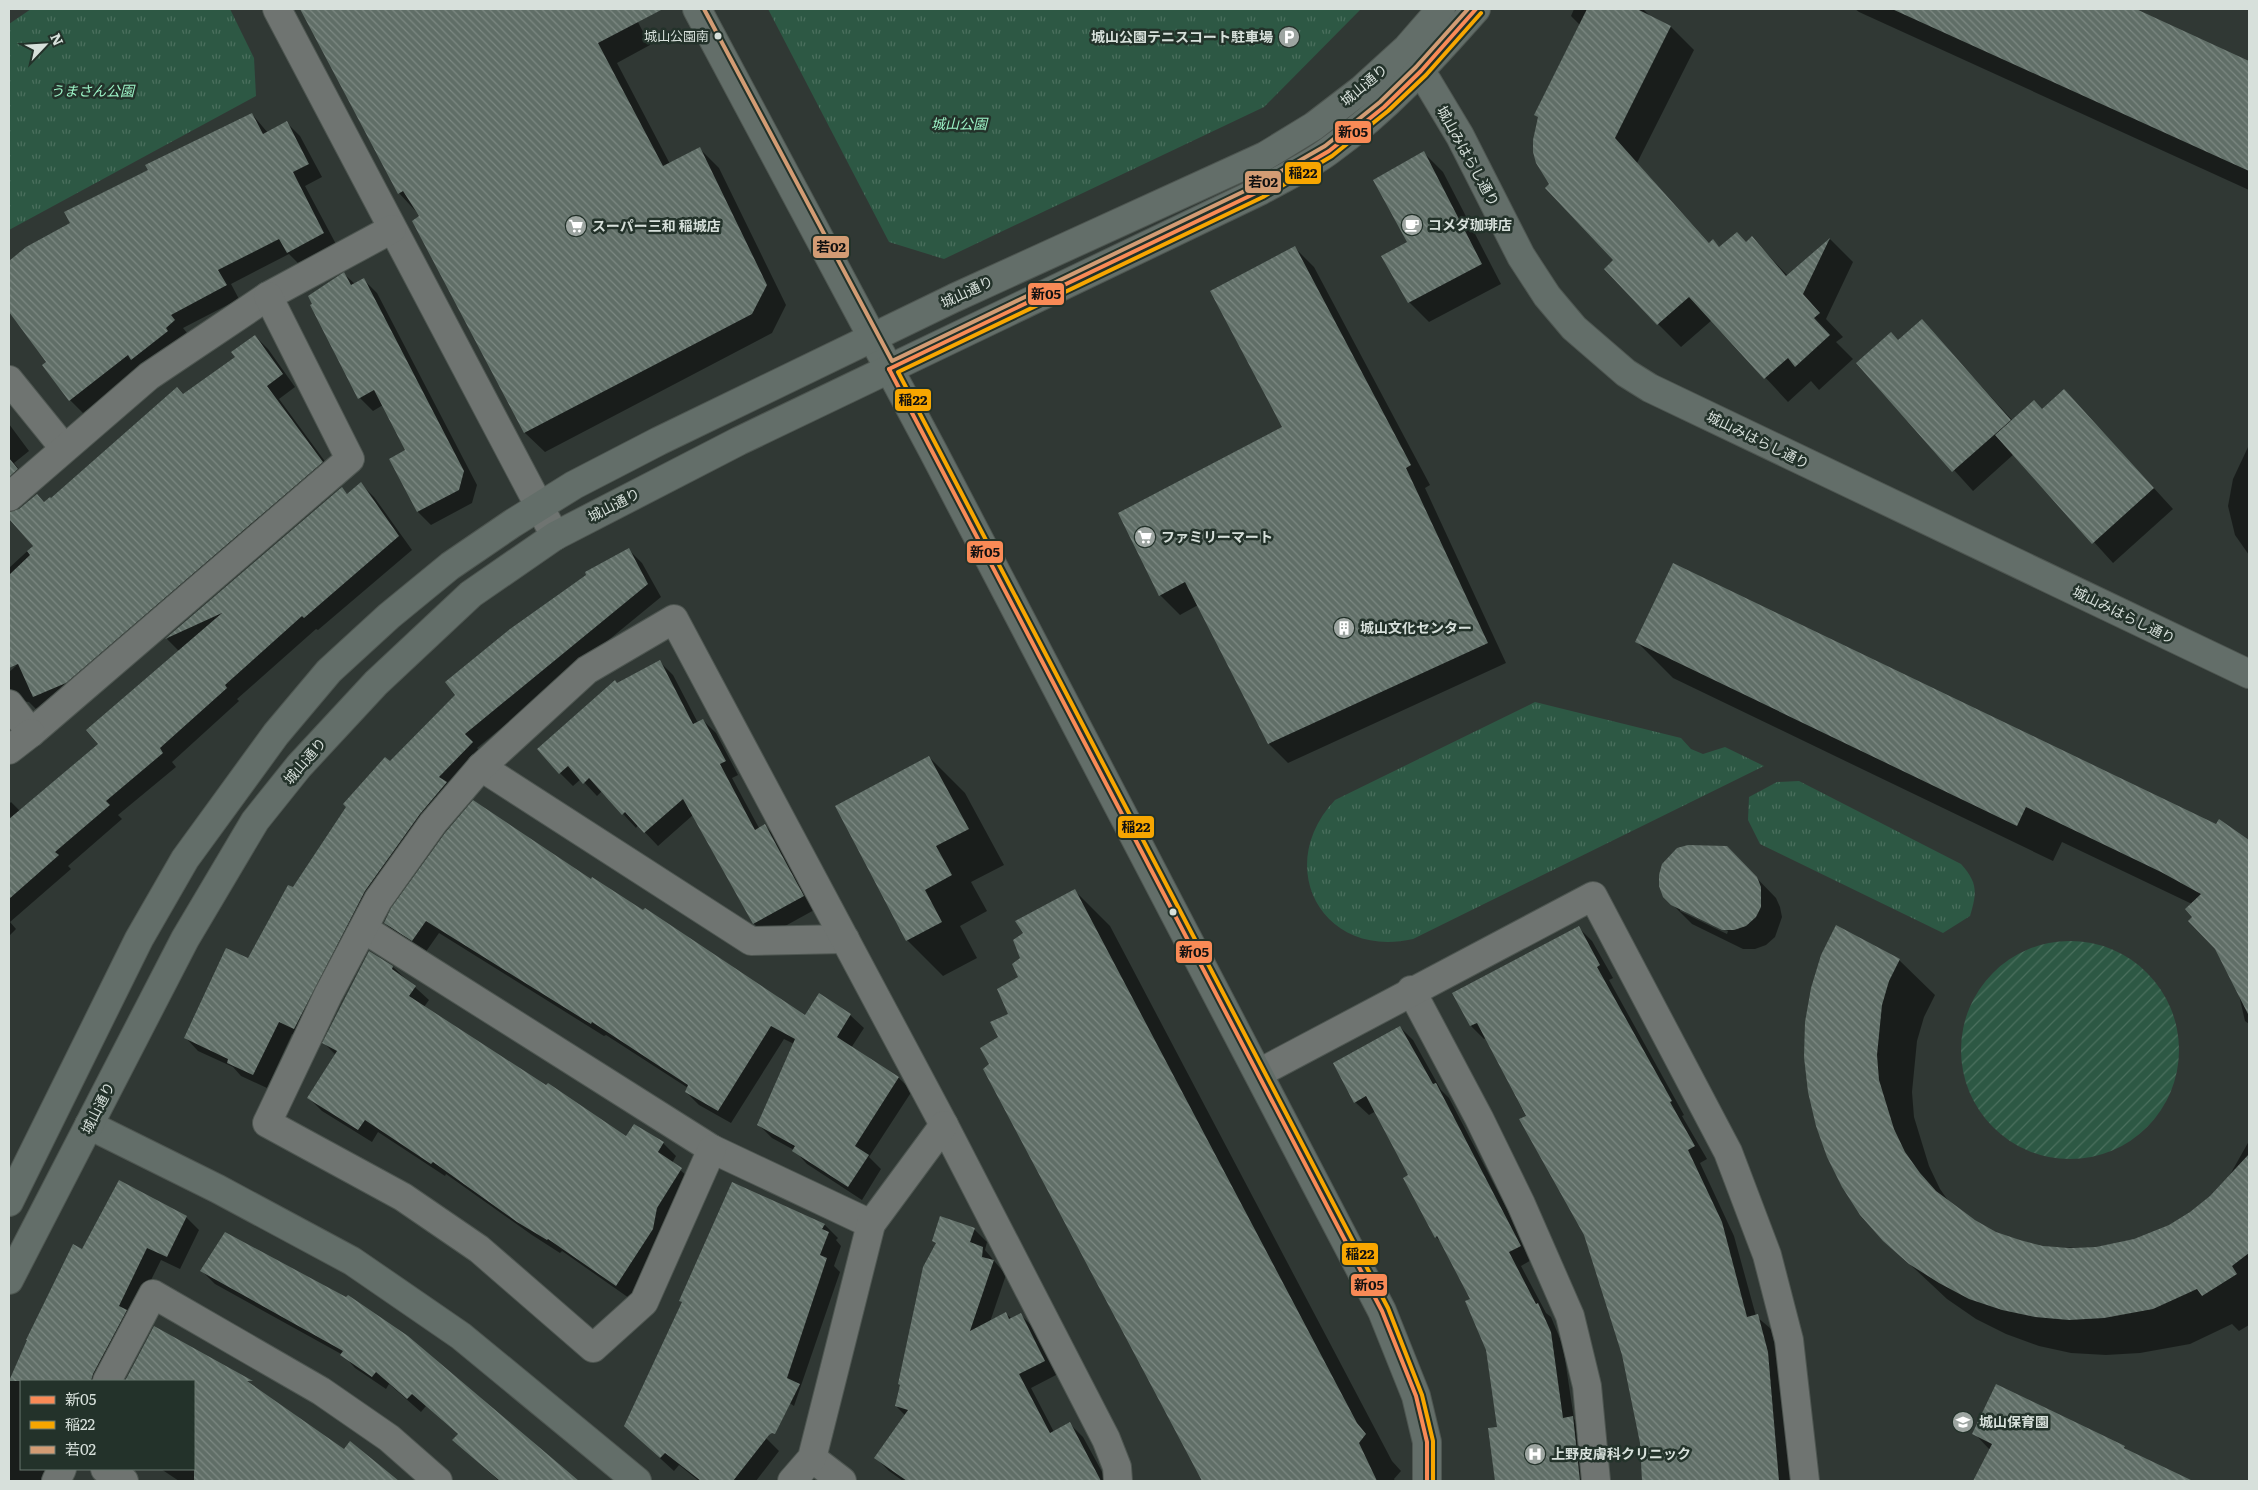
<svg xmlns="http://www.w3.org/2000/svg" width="2258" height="1490" viewBox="0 0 2258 1490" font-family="Literata,'Noto Sans JP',serif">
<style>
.park{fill:url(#park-tufts)}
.garden{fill:url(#garden-furrows)}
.shadow{fill:#0007;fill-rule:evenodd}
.building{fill:url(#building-back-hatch)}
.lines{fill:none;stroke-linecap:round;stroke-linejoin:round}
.street-casing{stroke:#4e5651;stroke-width:30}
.secondary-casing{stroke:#4e5651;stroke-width:30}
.street{stroke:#6f7471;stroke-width:28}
.secondary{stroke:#636e69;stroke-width:28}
.bus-1-casing{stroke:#23322a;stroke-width:8}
.bus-2-casing{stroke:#23322a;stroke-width:8}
.bus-3-casing{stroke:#23322a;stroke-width:8}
.bus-1{stroke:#f98a56;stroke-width:4}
.bus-2{stroke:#f7a600;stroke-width:4}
.bus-3{stroke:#d39c74;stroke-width:4}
.bus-dot{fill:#d7e0db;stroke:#23322a;stroke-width:2}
.labels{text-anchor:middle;stroke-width:5;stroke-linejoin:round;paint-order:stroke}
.bus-label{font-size:13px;fill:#d7e0db;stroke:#23322a;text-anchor:end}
.poi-label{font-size:14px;font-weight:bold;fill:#d7e0db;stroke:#23322a;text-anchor:start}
.street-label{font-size:14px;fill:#d7e0db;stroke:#23322a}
.park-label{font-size:14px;font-style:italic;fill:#9df4c7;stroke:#23322a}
.line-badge{stroke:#23322a;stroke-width:2}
.pale-badge-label{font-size:14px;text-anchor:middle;font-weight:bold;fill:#111}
</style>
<defs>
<pattern id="park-tufts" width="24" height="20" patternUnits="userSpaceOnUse" patternTransform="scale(1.25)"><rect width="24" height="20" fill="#2d5844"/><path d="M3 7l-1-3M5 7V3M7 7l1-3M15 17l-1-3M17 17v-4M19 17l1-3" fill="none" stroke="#4b705e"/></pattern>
<pattern id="garden-furrows" width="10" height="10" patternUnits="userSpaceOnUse" patternTransform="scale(1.25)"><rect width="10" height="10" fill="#2d5844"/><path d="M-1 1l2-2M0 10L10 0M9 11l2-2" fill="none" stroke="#4b705e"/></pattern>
<pattern id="building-back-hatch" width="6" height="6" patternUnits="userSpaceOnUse" patternTransform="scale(1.25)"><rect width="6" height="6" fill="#606e67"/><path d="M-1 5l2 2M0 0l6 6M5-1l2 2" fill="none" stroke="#7d8983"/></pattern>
</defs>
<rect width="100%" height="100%" fill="#303834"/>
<g class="park">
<path d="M31,9H230L254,58L256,96L9,230V24Z"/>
<path d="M768,9H1361L1264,107L944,259L889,242Z"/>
<path d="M1535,702L1681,738L1691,749L1703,754L1725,747L1764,766L1413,939C1323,960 1272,867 1335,800Z"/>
<path d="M1799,781L1961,864C1978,883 1977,893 1970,916L1943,933L1760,844L1748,820L1749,797L1777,782Z"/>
</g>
<circle class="garden" cx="2070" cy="1050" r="109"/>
<g class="shadow">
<path d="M301,9H631L650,45L617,63L670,164L699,148L719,168L786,305L772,333L545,452L525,433L414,222L421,217L399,193Z"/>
<path d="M1574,9H1643L1652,18L1671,27L1694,50L1637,163L1710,244L1720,248L1746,243L1752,238L1788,276L1830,239L1853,262L1826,319L1843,337L1836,342L1853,359L1819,390L1811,381L1788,402L1712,320L1681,347L1658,324L1615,260L1550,184L1580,25L1571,16Z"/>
<path d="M1855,9H2133L2249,62V190L1859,12Z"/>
<path d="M252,114L268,133L287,123L300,136L322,177L305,186L337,246L301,266L289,254L231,284L239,299L183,328L188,334L83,413L70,400L47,363L9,310V262L27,248L72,223L149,170Z"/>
<path d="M1423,152L1443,172L1501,284L1429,322L1409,302L1408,242Z"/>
<path d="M1295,248L1314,267L1430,485L1425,488L1506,663L1288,763L1269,744L1198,605L1180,615L1160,595L1283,427Z"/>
<path d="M344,274L355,284L364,280L377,293L477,485L472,503L431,525L418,512L391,459L407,451L383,405L373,411L360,398Z"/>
<path d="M1922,321L2013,421L2042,410L2064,390L2173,509L2113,563L2014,454L1973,491L1857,363L1899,341Z"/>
<path d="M255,336L268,349L295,387L279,399L335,475L40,713L29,702L20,701L9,710V672L16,666L9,657V568L34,545L9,517V513L13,514L37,495L45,503L51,500L184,395L236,358Z"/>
<path d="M9,424L29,451L14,463L30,483L9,503Z"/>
<path d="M2249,445V555L2235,535L2228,506L2233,479Z"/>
<path d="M361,484L374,497L412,550L318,630L316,629L237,699L239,701L172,762L176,767L118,815L122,819L68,866L71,869L10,922L16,929L9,936V804L11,802L20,811L100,745L180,652L167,639L342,488L348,495Z"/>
<path d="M629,550L642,563L661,597L477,748L485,756L433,827L308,1042L292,1034L267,1088L241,1076L233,1067L198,1051L185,1037L248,960L293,889L390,763Z"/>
<path d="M1637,642L2217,826L2220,821L2249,841V1024L2245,1021L2238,991L2216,948L2194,917L2192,904L2062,842L2053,861L1673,678Z"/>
<path d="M660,662L673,675L698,723L703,720L716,733L738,775L732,778L759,828L764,825L778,839L816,909L767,936L752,922L693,815L658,846L638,825L636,828L602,791L597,796L581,779L573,786L560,773L617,684Z"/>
<path d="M929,757L965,793L1004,865L971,882L987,911L960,926L977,958L943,976L907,940Z"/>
<path d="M1747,868L1776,898L1780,907L1782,917L1775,937L1766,945L1755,949H1743L1692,924L1672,904ZM1680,908L1728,931L1727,934L1680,911Z"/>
<path d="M591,881L805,1017L819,995L850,1015L864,1028L851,1048L899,1078L912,1091L869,1157L881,1169L862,1200L807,1164L794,1150L772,1138L759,1125L794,1044L784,1039L731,1123L699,1105L686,1092L688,1088L606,1035L604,1036L439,933L425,953L398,936L385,923Z"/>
<path d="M1075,891L1110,926L1392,1461L1401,1471L1394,1479L1395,1481H1204L990,1064L1009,1014L1020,977L1022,958Z"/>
<path d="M1579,928L1592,941L1613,978L1609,980L1684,1115L1682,1116L1707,1159L1700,1163L1734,1236L1756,1316L1771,1329L1780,1366L1791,1481H1643L1642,1443L1623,1354L1586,1235L1486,1038L1484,1039L1471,1026Z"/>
<path d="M1899,960L1935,995L1924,1017L1917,1041L1912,1092L1914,1117L1929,1166L1940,1189L1952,1206L1996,1233L2043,1247L2096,1248L2135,1241L2169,1226L2191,1213L2210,1197L2227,1180L2249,1141V1325L2239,1331L2232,1324L2190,1344L2140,1353L2106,1355L2071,1353L2039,1346L2006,1334L1976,1319L1947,1299L1884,1240L1817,1126Z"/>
<path d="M393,967L429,1000L424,1007L627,1138L663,1143L676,1156L672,1163L694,1182L666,1243L629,1298L562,1251L560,1253L532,1235L446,1174L445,1176L378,1132L372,1142L322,1111L309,1098L336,1055L324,1043Z"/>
<path d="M1400,1027L1413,1040L1441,1090L1449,1098L1533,1259L1521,1266L1546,1313L1551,1317L1563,1346L1574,1419L1586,1431L1591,1481H1496L1489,1429L1498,1428L1488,1350L1472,1299L1443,1244L1436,1237L1410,1175L1376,1111L1369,1115L1355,1102Z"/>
<path d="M186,1217L199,1230L180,1269L161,1260L132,1318L109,1381H21V1469H56L58,1481H9V1382L28,1341L83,1251Z"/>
<path d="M825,1225L838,1238L836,1240L841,1246L834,1266L840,1272L794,1406L782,1398L766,1438L779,1451L756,1481H699L679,1465L674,1471L639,1439L683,1303L680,1301Z"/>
<path d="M974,1229L987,1242L985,1250L1006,1275L990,1322L1006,1314L1012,1319L1021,1315L1034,1328L1058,1374L1031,1388L1054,1432L1070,1424L1083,1437L1107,1481H903L889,1471L876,1458L905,1415L896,1406Z"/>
<path d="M202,1271L519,1433L577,1481H499L454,1440L459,1435L426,1406L421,1412L389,1384L386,1389L355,1368L343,1355L215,1284Z"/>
<path d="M154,1327L344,1450L351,1443L396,1481H184L182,1480L179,1481L161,1469H194V1381H126Z"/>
<path d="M1974,1433L2124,1447L2129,1452L2152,1463L2170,1481H1975L1990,1450Z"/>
</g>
<g class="building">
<path d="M300,9H663L598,43L663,166L700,147L767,285L752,314L524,433L412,221L419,216L403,191L398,194Z"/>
<path d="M1587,9H1637L1671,26L1615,138L1709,243L1713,239L1719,247L1737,232L1746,242L1752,236L1786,276L1830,238L1803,294L1820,313L1814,318L1830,335L1795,367L1788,358L1764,379L1689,297L1657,325L1604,269L1613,260L1545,188L1549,184L1536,163L1533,152V140L1538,117L1534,115Z"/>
<path d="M1892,9H2136L2249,61V171Z"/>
<path d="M252,113L263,134L287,121L309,164L293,172L324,233L287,253L279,239L218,270L227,285L171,315L175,320L166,328L168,331L131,360L128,355L69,401L42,365L46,362L9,312V261L26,247L70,223L64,212L148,170L145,165Z"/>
<path d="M1424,151L1482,264L1408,303L1381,256L1407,242L1373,180Z"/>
<path d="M1295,246L1411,465L1406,468L1488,643L1268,744L1185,582L1159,596L1118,513L1282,427L1210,291Z"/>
<path d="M344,272L351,285L364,278L464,471L459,490L417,512L389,459L405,450L374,390L358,399L310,305L312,304L308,296Z"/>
<path d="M1922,319L2011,420L1952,472L1856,363L1891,332L1898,340Z"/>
<path d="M255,335L283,374L267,386L323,462L66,683L33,697L18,664L9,668V575L30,555L27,551L33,546L9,519V512L19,509L37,494L44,502L50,497L51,498L177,387L183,394L235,357L231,352Z"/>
<path d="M2064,389L2154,488L2092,544L1995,435L2034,400L2042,409Z"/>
<path d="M9,458L18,469L9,477Z"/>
<path d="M361,482L399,536L304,618L302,616L225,685L227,688L160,748L163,753L106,801L110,805L55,852L59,855L9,899V819L98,744L86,730L222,613L165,639L342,487L347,494Z"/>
<path d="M629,548L648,584L465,734L473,742L439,777L447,782L420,814L365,891L294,1029L279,1022L253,1075L227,1063L228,1059L184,1038L226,948L248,958L288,885L293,887L346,807L343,804L385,757L390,761L455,695L445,682L510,629L586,575L585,572Z"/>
<path d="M1673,563L2216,824L2219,819L2249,840V1016L2215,949L2188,921L2192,917L2185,909L2201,894L2161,872L2026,807L2017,826L1635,642Z"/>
<path d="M660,660L693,724L703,719L726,761L720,764L755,830L765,824L804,896L753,924L683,799L644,833L625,812L622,815L589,778L583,784L568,766L559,774L537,749L615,680L617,683Z"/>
<path d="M929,756L969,829L936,846L952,875L925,890L942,922L906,941L835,806Z"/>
<path d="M473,800L591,879L592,877L643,910L645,908L805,1015L819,993L851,1014L837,1037L899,1077L855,1146L869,1155L848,1187L792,1151L795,1146L757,1125L795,1039L771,1026L718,1111L685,1092L688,1085L592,1022L591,1024L426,921L412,941L384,923L391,908L445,833Z"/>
<path d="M1688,845L1727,846L1757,877L1761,887V907L1756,917L1746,926L1734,930H1722L1671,905L1663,897L1659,886V875L1662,864L1677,848Z"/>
<path d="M1075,889L1357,1423L1366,1434L1359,1443L1377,1481H1202L983,1069L989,1064L980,1048L998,1037L990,1022L1008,1014L997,989L1018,977L1012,964L1020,958L1013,940L1023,933L1015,921Z"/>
<path d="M1836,925L1900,959L1889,981L1882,1005L1877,1055L1879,1080L1894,1129L1905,1152L1920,1173L1936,1191L1975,1220L1996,1232L2020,1240L2043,1246L2070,1248L2096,1247L2134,1239L2169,1225L2190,1212L2210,1196L2249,1154V1253L2232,1266L2237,1274L2202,1296L2197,1289L2153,1309L2104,1318L2069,1320L2035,1317L2002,1310L1969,1299L1939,1283L1909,1264L1883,1241L1860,1215L1842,1187L1827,1157L1816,1126L1808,1092L1804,1057L1805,1022L1811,988L1821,955Z"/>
<path d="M1579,926L1600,965L1597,967L1672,1101L1670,1102L1695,1146L1688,1150L1722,1222L1747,1317L1758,1314L1768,1352L1779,1481H1642L1640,1443L1622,1355L1584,1235L1519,1119L1526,1116L1477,1023L1470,1026L1452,993Z"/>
<path d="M369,951L393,966L392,969L416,986L409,996L489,1048L546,1085L548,1083L626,1136L634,1124L664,1142L658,1152L682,1168L657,1208L653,1229L616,1286L548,1239L547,1240L517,1222L433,1162L431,1164L365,1120L358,1130L307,1098L337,1051L322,1043Z"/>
<path d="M1400,1026L1433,1084L1436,1083L1521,1246L1509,1252L1536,1304L1538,1303L1551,1332L1563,1418L1573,1416L1580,1481H1495L1488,1428L1497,1427L1486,1350L1465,1301L1470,1299L1437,1236L1435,1238L1403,1178L1408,1175L1366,1096L1354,1103L1333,1063Z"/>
<path d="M119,1180L187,1216L167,1257L147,1248L119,1306L127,1310L93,1374L91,1381H9L27,1340H26L73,1244L82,1249Z"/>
<path d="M732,1182L825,1224L822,1229L829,1232L820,1255L827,1258L787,1378L800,1384L775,1434L772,1433L769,1435L733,1481H701L665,1453L660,1458L624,1426L682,1302L679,1301Z"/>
<path d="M940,1216L975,1228L970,1242L983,1247L982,1257L994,1260L970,1331L1006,1312L1009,1319L1021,1313L1045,1361L1019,1374L1050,1433L1070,1422L1101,1481H907L874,1458L908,1410L895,1406L900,1385L898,1384L923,1267L936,1243L932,1241Z"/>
<path d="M225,1232L346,1297L348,1295L408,1336L579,1481H500L452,1440L458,1434L412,1394L407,1399L376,1372L372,1377L340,1355L343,1351L200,1271Z"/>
<path d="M154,1326L253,1381H247L344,1449L350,1441L399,1481H194V1381H125Z"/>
<path d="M1996,1384L2125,1446L2124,1448L2193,1481H1973L1992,1444L1972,1434Z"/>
</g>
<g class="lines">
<g class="street-casing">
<g id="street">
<path d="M277,9L555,536"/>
<path d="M9,380L64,448"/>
<path d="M9,497L149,376L268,296L392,229"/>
<path d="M9,704L31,733L350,459L268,296"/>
<path d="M9,750L31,733"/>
<path d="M481,767L751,941L845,939"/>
<path d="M364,929L712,1149L871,1224"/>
<path d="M1411,990L1479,1118L1521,1204L1570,1316L1587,1386L1596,1481"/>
<path d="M1259,1073L1593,896L1728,1152L1767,1255L1789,1340L1805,1481"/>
<path d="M712,1149L644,1302L593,1348L479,1249L403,1197L267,1123L328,995L378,900L433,823L481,767L587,670L674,619L944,1125L1106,1439L1117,1467L1118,1481"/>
<path d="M107,1381L153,1294L321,1391L389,1438L438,1481"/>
<path d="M812,1458L842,1481"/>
<path d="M105,1469L124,1481"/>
<path d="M56,1481L62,1469"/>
<path d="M792,1481L812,1458L871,1224L944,1125"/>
</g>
</g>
<g class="secondary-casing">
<g id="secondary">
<path d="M697,9L933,451L1382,1311L1416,1396L1427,1442V1481"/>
<path d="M1412,56L1460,136L1521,256L1547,296L1574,328L1626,373L1650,388L2249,674"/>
<path d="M89,1125L218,1189L352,1261L461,1336L637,1481"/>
<path d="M9,1202L139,939L185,859L276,734L329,671L389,616L450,566L513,523L574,485L659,441L954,298L1265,156L1314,126L1361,90L1407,48L1441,9"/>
<path d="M9,1280L185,939L255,821L299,766L376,683L471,594L555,536L739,441L1260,191C1283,178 1309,166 1330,150C1386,110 1431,60 1476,9"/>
</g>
</g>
<use href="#street" class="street"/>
<use href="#secondary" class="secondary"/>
<g class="bus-1-casing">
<g id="bus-1">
<path d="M889,369L1382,1311L1416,1396L1427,1442V1481"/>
<path d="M889,369L1260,191L1329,151L1384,107L1421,71L1476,9"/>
</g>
</g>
<g class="bus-2-casing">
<path id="bus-2" d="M1433,1481V1441L1422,1395L1388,1308L898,372L1263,197L1332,156L1388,111L1426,75L1481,13"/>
</g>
<g class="bus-3-casing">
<path id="bus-3" d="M704,9L892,361L1257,185L1325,146L1380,102L1416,67L1468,9"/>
</g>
<use href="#bus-1" class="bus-1"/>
<use href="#bus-2" class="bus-2"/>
<use href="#bus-3" class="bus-3"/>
</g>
<defs>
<g id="parking-disc" transform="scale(1.125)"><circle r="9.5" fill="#9da5a1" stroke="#23322a"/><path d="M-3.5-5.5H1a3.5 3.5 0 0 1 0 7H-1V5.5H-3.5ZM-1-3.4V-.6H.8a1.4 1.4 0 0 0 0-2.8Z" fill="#fff"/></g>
<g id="cafe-disc" transform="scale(1.125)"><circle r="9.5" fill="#9da5a1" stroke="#23322a"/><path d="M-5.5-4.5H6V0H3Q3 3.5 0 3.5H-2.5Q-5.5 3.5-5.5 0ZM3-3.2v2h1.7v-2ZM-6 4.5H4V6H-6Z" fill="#fff"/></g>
<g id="supermarket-disc" transform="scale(1.125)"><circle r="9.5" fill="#9da5a1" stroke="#23322a"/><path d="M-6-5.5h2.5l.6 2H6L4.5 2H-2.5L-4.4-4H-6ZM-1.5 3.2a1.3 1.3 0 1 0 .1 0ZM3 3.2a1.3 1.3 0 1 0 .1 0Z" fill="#fff"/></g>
<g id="building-disc" transform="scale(1.125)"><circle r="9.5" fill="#9da5a1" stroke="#23322a"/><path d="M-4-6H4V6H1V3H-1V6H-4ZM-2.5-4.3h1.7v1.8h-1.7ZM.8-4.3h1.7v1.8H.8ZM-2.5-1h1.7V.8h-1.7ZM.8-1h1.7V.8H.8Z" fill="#fff"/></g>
<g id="school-disc" transform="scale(1.125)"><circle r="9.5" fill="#9da5a1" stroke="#23322a"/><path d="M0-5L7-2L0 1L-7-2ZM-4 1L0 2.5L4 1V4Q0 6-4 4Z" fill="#fff"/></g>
<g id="hospital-disc" transform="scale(1.125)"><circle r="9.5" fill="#9da5a1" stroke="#23322a"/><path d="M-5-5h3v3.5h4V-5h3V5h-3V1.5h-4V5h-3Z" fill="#fff"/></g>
</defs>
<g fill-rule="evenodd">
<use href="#parking-disc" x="1289" y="37"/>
<use href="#cafe-disc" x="1412" y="225"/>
<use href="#supermarket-disc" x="576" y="226"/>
<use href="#supermarket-disc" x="1145" y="537"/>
<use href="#building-disc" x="1344" y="628"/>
<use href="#school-disc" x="1963" y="1422"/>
<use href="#hospital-disc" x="1535" y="1454"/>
</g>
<g class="bus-dot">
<circle cx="718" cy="36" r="4.5"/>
<circle cx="1173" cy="912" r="4.5"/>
</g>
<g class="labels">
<g class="bus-label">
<text x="709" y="41">城山公園南</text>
</g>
<g class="poi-label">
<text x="1273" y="42" text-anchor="end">城山公園テニスコート駐車場</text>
<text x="1428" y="230">コメダ珈琲店</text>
<text x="592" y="231">スーパー三和 稲城店</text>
<text x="1161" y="542">ファミリーマート</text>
<text x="1360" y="633">城山文化センター</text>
<text x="1979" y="1427">城山保育園</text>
<text x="1551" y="1459">上野皮膚科クリニック</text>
</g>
<g class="street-label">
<text transform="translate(1364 85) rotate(-40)" y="5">城山通り</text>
<text transform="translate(1468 156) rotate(61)" y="5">城山みはらし通り</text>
<text transform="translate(967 292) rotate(-25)" y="5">城山通り</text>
<text transform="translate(1758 440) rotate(26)" y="5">城山みはらし通り</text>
<text transform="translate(614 505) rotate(-27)" y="5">城山通り</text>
<text transform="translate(2124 615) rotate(26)" y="5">城山みはらし通り</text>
<text transform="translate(305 761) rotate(-49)" y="5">城山通り</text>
<text transform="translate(98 1108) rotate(-63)" y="5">城山通り</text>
</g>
<g class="park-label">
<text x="92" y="96">うまさん公園</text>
<text x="959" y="129">城山公園</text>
</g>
</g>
<g class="line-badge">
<rect x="1334" y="120" width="38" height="24" rx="5" fill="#f98a56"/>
<rect x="1284" y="161" width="38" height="24" rx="5" fill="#f7a600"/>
<rect x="1244" y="170" width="38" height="24" rx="5" fill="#d39c74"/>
<rect x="812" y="235" width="38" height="24" rx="5" fill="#d39c74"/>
<rect x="1027" y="282" width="38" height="24" rx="5" fill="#f98a56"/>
<rect x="894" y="388" width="38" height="24" rx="5" fill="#f7a600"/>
<rect x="966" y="540" width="38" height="24" rx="5" fill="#f98a56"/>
<rect x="1117" y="815" width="38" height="24" rx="5" fill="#f7a600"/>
<rect x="1175" y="940" width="38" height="24" rx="5" fill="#f98a56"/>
<rect x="1341" y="1242" width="38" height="24" rx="5" fill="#f7a600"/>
<rect x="1350" y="1273" width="38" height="24" rx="5" fill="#f98a56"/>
</g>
<g class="pale-badge-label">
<text x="1353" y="137">新05</text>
<text x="1303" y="178">稲22</text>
<text x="1263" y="187">若02</text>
<text x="831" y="252">若02</text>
<text x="1046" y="299">新05</text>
<text x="913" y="405">稲22</text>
<text x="985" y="557">新05</text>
<text x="1136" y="832">稲22</text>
<text x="1194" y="957">新05</text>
<text x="1360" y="1259">稲22</text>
<text x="1369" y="1290">新05</text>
</g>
<rect width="2258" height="1490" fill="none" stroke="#d7e0db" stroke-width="20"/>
<rect x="20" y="1380" width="175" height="90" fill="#23322a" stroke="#6b7871"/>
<rect x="30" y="1396" width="25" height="8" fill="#f98a56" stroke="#6b7871"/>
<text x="65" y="1405" font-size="15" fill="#d7e0db">新05</text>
<rect x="30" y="1421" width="25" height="8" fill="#f7a600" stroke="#6b7871"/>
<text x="65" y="1430" font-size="15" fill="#d7e0db">稲22</text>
<rect x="30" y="1446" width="25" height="8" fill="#d39c74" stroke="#6b7871"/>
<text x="65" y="1455" font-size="15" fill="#d7e0db">若02</text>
<g transform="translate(45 45) rotate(65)" stroke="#23322a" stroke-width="4" paint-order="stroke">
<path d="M0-4L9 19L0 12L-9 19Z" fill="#d7e0db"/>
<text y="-8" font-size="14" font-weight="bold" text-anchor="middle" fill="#d7e0db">N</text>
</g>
</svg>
